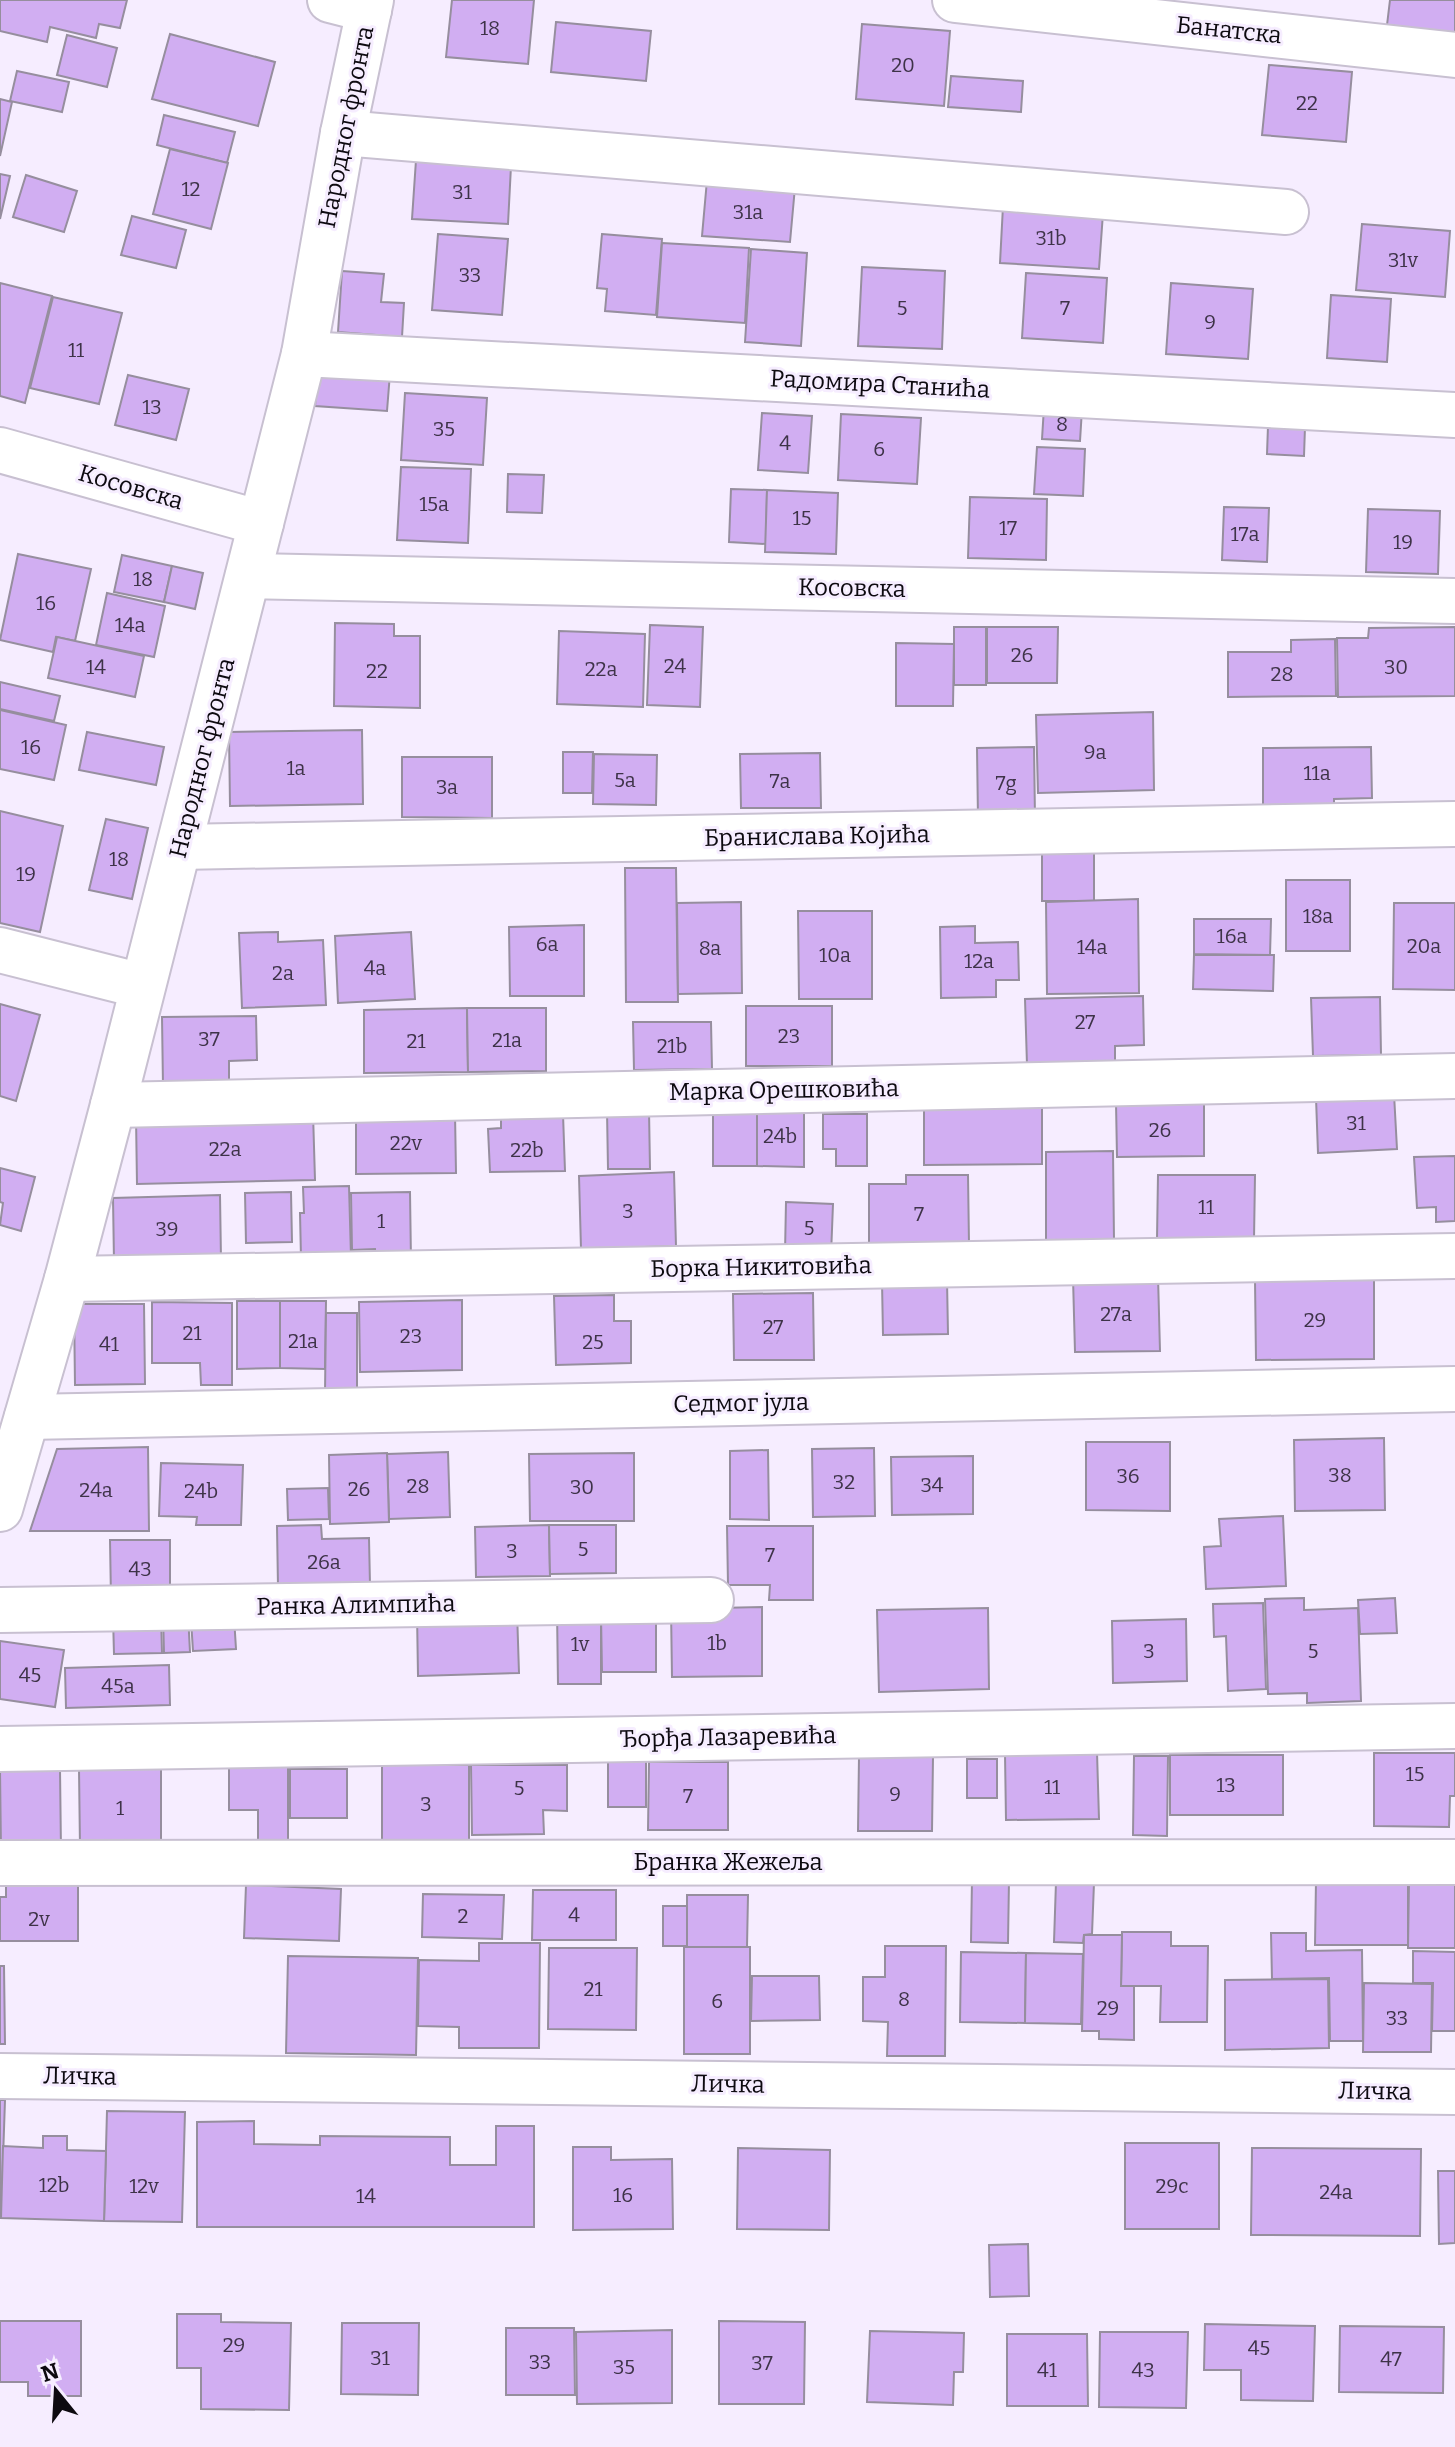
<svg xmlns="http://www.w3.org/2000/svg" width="1455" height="2447" viewBox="0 0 1455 2447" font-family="Bitter,serif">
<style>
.building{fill:#d1aef2;stroke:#968e9e;stroke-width:2}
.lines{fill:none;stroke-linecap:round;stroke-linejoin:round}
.minor-casing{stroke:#c8c0d1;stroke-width:48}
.minor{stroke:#fff;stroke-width:44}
.labels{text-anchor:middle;stroke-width:6;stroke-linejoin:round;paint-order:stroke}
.number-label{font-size:20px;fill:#3e3348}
.street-label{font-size:24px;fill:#0d0a10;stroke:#f6edff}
</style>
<rect width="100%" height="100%" fill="#f6edff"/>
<g class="building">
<path d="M0,0H127L120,28L99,24L96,38L50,27L47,42L0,31Z"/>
<path d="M452,0H534L528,64L446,57Z"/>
<path d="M1390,0H1455V33L1387,25Z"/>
<path d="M556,22L651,31L646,81L551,72Z"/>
<path d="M862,24L950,31L944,106L856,99Z"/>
<path d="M170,34L275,62L258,126L152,99Z"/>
<path d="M67,35L117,48L107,87L57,75Z"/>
<path d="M1269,65L1352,72L1346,142L1262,135Z"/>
<path d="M17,71L69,82L62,112L10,101Z"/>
<path d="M951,76L1023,81L1021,112L948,107Z"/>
<path d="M0,99L12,102L0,156Z"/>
<path d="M164,115L235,132L227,163L157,145Z"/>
<path d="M170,149L228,163L211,229L153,214Z"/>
<path d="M416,160L511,166L508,224L412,219Z"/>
<path d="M0,174L10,176L0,219Z"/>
<path d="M26,175L77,191L64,232L13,217Z"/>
<path d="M707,180L795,187L790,242L702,236Z"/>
<path d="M1003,206L1103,213L1099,269L1000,263Z"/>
<path d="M132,216L186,230L176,268L121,255Z"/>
<path d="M1362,224L1450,231L1445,297L1356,290Z"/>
<path d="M438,234L508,239L502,315L432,310Z"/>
<path d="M602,234L662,239L656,315L605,311L607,289L597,288Z"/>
<path d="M662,243L749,248L745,323L657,317Z"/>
<path d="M751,249L807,253L801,346L745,342Z"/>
<path d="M862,267L945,271L942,349L858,346Z"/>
<path d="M342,271L384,274L381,302L404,303L402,337L338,332Z"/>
<path d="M1026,273L1107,278L1103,343L1022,338Z"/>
<path d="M0,283L52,296L25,403L0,396Z"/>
<path d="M1171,283L1253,289L1248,359L1166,354Z"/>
<path d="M1331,295L1391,299L1387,362L1327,358Z"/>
<path d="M53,297L122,313L99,404L30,388Z"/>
<path d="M318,368L390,373L387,411L315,406Z"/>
<path d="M128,375L189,389L176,440L115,425Z"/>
<path d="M405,393L487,398L483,465L401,460Z"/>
<path d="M1044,407L1082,409L1080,441L1042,439Z"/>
<path d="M762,413L812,416L808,473L758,470Z"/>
<path d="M841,414L921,418L917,484L838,480Z"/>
<path d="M1268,426L1305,427L1304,456L1267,454Z"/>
<path d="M1037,447L1085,449L1083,496L1034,494Z"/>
<path d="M401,467L471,469L468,543L397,540Z"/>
<path d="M508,474L544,475L542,513L507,512Z"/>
<path d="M731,489L767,490L766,544L729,542Z"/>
<path d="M767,490L838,493L836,554L765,552Z"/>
<path d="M970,497L1047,499L1046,560L968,558Z"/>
<path d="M1224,507L1269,508L1267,562L1222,560Z"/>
<path d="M1368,509L1440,511L1438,574L1366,572Z"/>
<path d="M18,554L91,569L75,641L56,637L53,652L0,640Z"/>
<path d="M122,555L172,566L164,602L114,592Z"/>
<path d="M172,566L203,573L195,609L164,602Z"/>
<path d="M107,593L165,606L154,657L96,645Z"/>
<path d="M335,623L394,624V636H420V708L334,706Z"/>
<path d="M650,625L703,627L700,707L647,705Z"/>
<rect x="954" y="627" width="32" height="58"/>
<path d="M987,627H1058L1057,683H987Z"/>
<path d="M1455,627V696L1338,697L1337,638H1368L1369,628Z"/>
<path d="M559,631L645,634L643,707L557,704Z"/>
<path d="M57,637L144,656L135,697L48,678Z"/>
<path d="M1335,639L1336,696L1228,697V652H1291V640Z"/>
<path d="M896,643L954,644L953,706H896Z"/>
<path d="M0,682L60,696L54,721L0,709Z"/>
<path d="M0,710L66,725L54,780L0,769Z"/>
<path d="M1153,712L1154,790L1038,793L1036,715Z"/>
<path d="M362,730L363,804L230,806L229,732Z"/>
<path d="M87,732L164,747L156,785L79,770Z"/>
<path d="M1034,747L1035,818L978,819L977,748Z"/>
<path d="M1371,747L1372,798L1334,799V812L1263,814V748Z"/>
<path d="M563,752H593L592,793H563Z"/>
<path d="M820,753L821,808H741L740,754Z"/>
<path d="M594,754L657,755L656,805L593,804Z"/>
<path d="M402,757H492V818L402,817Z"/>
<path d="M0,811L63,826L40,932L0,923Z"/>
<path d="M106,819L148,828L132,899L89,890Z"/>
<rect x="1042" y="853" width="52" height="48"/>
<path d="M625,868H676L678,1002H626Z"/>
<rect x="1286" y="880" width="64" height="71"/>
<path d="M1138,899L1139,993L1047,994L1046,902Z"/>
<path d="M741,902L742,993L678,994L677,903Z"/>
<path d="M1394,903H1455V990L1393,989Z"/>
<path d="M798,911H872V999H799Z"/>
<path d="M1194,919H1271L1270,955L1194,954Z"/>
<path d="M584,925V996H510L509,927Z"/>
<path d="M975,926V943L1018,942L1019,980H996V997L941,998L940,927Z"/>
<path d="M278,932V942L323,940L326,1005L242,1008L239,933Z"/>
<path d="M411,932L415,999L338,1003L335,936Z"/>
<path d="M1194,955H1274L1273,991L1193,989Z"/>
<path d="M1143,996L1144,1045L1115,1046V1062L1027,1065L1025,999Z"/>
<path d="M1380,997L1381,1055L1313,1056L1311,998Z"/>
<path d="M0,1004L40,1015L16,1101L0,1096Z"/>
<rect x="746" y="1006" width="86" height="60"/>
<path d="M467,1008L468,1072L364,1073V1010Z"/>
<path d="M467,1008H546V1071L468,1072Z"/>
<path d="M256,1016L257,1060L229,1061V1085L163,1086L162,1017Z"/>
<path d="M633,1022H711L712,1069L634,1070Z"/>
<path d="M1394,1094L1397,1149L1318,1153L1316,1098Z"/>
<path d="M1042,1102V1164L924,1165V1103Z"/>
<path d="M1204,1102V1156L1117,1157L1116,1103Z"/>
<rect x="713" y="1105" width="44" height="61"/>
<path d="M757,1105H804V1167L757,1166Z"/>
<path d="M649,1110L650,1169H608L607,1111Z"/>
<path d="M313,1113L315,1180L137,1184L136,1117Z"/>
<path d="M356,1113H455L456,1173L356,1174Z"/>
<path d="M563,1114L565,1171L490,1172L488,1129L501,1128V1116Z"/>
<path d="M823,1114H867V1166H836V1149H823Z"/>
<path d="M1113,1151L1114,1240H1046V1152Z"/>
<path d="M1455,1156V1221L1436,1222V1207L1417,1208L1414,1157Z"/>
<path d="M0,1168L35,1177L21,1231L0,1225L3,1203L0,1202Z"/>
<path d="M674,1172L676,1246L581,1249L579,1176Z"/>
<path d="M906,1175H968L969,1244L869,1245V1184H906Z"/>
<path d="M1158,1175H1255L1254,1239H1157Z"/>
<path d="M349,1186L351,1257L301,1258L300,1213H304L303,1187Z"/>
<path d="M291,1192L292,1242L246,1243L245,1193Z"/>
<path d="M410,1192L411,1262H376L375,1249L352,1250L351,1193Z"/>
<path d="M220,1195L221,1260L114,1262L113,1198Z"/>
<path d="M786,1202L833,1204L831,1255L785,1253Z"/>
<path d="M1158,1276L1160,1351L1075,1352L1073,1278Z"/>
<path d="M1374,1279V1359L1256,1360L1255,1280Z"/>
<path d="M947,1280L948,1334L883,1335L882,1282Z"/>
<path d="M813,1293L814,1360H734L733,1294Z"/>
<path d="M614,1295V1321H631V1363L556,1365L554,1296Z"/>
<path d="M462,1300V1370L360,1372L359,1302Z"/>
<path d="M237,1301H280V1368L237,1369Z"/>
<path d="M280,1301H326L325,1369L280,1368Z"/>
<path d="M152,1302L232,1303V1385H201L200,1363H152Z"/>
<path d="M74,1304H144L145,1384L75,1385Z"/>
<path d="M326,1313H357V1393H325Z"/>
<path d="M1384,1438L1385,1510L1295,1511L1294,1440Z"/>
<path d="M1086,1442H1170V1511L1086,1510Z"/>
<path d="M148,1447L149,1531H30L57,1449Z"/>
<path d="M874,1448L875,1516L813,1517L812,1449Z"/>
<path d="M768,1450L769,1520L730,1519V1451Z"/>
<path d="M448,1452L450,1517L389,1519L387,1454Z"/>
<path d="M387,1453L389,1522L330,1524L329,1455Z"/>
<path d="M634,1453V1521H530L529,1454Z"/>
<path d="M973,1456V1514L892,1515L891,1457Z"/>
<path d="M161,1463L243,1465L241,1525H196L197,1517L159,1516Z"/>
<path d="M328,1488L329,1519L288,1520L287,1489Z"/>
<path d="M1283,1516L1286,1586L1206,1589L1204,1547L1221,1546L1219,1519Z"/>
<path d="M321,1525L322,1539L369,1538L370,1585L278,1587L277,1526Z"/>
<path d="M549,1525L550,1576L476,1577L475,1527Z"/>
<path d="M549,1525H616V1573L550,1574Z"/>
<path d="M727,1526H813V1600H769L770,1585H728Z"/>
<path d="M110,1540H170V1598L111,1599Z"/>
<path d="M1304,1598V1610L1358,1608L1361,1701L1307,1703V1693L1268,1694L1265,1599Z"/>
<path d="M1395,1598L1397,1633L1360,1634L1358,1600Z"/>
<path d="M1263,1603L1266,1689L1228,1691L1226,1636L1214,1637L1213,1604Z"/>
<path d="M762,1607V1676L672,1677L671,1609Z"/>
<path d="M988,1608L989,1689L879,1692L877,1610Z"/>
<path d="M557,1610H601V1684H558Z"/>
<path d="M517,1611L519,1673L418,1676L417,1613Z"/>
<path d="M188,1614L190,1652L164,1653L163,1615Z"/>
<path d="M161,1615L162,1653L114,1654L113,1617Z"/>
<path d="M656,1615V1672H602L601,1616Z"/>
<path d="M234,1617L236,1649L193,1651L191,1620Z"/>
<path d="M1186,1619L1187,1681L1113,1683L1112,1621Z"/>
<path d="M0,1641L64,1650L55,1707L0,1699Z"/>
<path d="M169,1665L170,1705L66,1708L65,1668Z"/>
<path d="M1097,1752L1099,1819L1006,1820L1005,1754Z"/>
<path d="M1374,1753H1455V1796H1450L1449,1827L1374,1826Z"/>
<rect x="1170" y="1755" width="113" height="60"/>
<path d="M1134,1756H1168L1167,1836L1133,1835Z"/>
<path d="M859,1757H933L932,1831H858Z"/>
<rect x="608" y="1759" width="38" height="48"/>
<rect x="967" y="1759" width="30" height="39"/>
<path d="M649,1762H728V1830H648Z"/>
<path d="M229,1764L288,1765V1844H258V1810H229Z"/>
<path d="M382,1765H469V1843L382,1842Z"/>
<path d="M471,1765H567V1811L543,1810L544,1834L472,1835Z"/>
<path d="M161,1768V1848H80L79,1769Z"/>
<path d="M0,1769H60L61,1851H1Z"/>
<rect x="290" y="1769" width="57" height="49"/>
<path d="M6,1877H78V1941H0V1897H6Z"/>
<path d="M972,1879L1009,1880L1008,1943L971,1942Z"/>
<path d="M1316,1881H1408V1945H1315Z"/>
<path d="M1409,1881H1455V1948H1408Z"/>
<path d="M1056,1882L1094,1883L1092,1934L1084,1935L1083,1943L1054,1942Z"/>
<path d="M246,1885L341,1889L339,1941L244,1938Z"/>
<path d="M533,1890H616V1940H532Z"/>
<path d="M423,1894L504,1895L502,1939L422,1937Z"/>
<path d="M687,1895H748L747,1947H687Z"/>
<rect x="663" y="1906" width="24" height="40"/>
<path d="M1122,1932H1171V1946H1208L1207,2022H1160L1161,1986H1121Z"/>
<path d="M1271,1933H1306V1951L1362,1950L1363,2041H1330L1329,1978L1272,1979Z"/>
<path d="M1084,1935H1122L1121,1986H1134V2040L1099,2039V2031H1082Z"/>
<path d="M479,1943H540L539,2048H459V2027L418,2026L419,1960L479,1961Z"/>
<path d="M885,1946H946L945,2056H887L888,2022L863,2021V1977H885Z"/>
<rect x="684" y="1947" width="66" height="107"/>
<path d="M549,1948H637L636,2030L548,2029Z"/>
<path d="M1413,1951L1455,1952V2031H1432L1433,1983H1413Z"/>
<path d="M961,1952L1026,1953L1025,2023L960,2022Z"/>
<path d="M1026,1953L1083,1954L1081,2024L1025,2023Z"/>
<path d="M288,1956L418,1958L416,2055L286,2053Z"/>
<path d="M0,1966H4L5,2044H0Z"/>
<path d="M752,1976H819L820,2020L751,2021Z"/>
<path d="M1328,1979L1329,2048L1225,2050V1980Z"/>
<path d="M1364,1983L1432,1984L1431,2052H1363Z"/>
<path d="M0,2100H5L1,2218H0Z"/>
<path d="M107,2111L185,2112L182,2222L104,2221Z"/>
<path d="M254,2121V2144L320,2145V2136L450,2137V2165H496V2126H534V2227H197V2122Z"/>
<path d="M43,2136H67V2150L106,2151L104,2221L1,2218L3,2146L43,2148Z"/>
<rect x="1125" y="2143" width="94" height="86"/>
<path d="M573,2147H611V2160L672,2159L673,2229L573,2230Z"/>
<path d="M738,2148L830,2150L829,2230L737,2229Z"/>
<path d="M1252,2148L1421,2149L1420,2236L1251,2235Z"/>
<path d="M1438,2171H1455V2243L1439,2244Z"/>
<path d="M1028,2244L1029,2296L990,2297L989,2245Z"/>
<path d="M177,2314H221V2322L291,2323L289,2410L201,2409V2368H177Z"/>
<path d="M0,2321H81V2396H28V2382H0Z"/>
<path d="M719,2321L805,2322L804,2404H719Z"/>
<path d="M342,2323H419L418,2395L341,2394Z"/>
<path d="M1205,2324L1315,2326L1313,2401L1241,2400V2370H1204Z"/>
<path d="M1340,2326L1444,2327L1443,2393L1339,2392Z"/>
<path d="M506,2328H574L575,2395H506Z"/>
<path d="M672,2330V2403L577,2404L576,2332Z"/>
<path d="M870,2331L964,2333L963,2372H954L953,2405L867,2402Z"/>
<path d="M1100,2332H1188L1186,2408L1099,2407Z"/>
<path d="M1007,2334H1087L1088,2406H1007Z"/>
</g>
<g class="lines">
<g class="minor-casing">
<g id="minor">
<path d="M330,0L369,10"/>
<path d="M955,0L1455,55"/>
<path d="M343,133L1286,212"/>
<path d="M304,354L1455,415"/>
<path d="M0,450L261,523"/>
<path d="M248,576L1455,601"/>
<path d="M179,847L1455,824"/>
<path d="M0,950L142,986"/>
<path d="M113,1105L1455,1076"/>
<path d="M67,1279L1455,1256"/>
<path d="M27,1417L1455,1389"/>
<path d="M0,1509L67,1279L113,1105L304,354L343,133L371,0"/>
<path d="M0,1610L711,1600"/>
<path d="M0,1749L1455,1726"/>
<path d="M0,1863L1455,1862"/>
<path d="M0,2076L1455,2092"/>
</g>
</g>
<use href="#minor" class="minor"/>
</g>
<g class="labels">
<g class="number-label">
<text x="490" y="35">18</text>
<text x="903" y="72">20</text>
<text x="1307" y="110">22</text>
<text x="191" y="196">12</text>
<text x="462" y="199">31</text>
<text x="748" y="219">31a</text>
<text x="1051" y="245">31b</text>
<text x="1403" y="267">31v</text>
<text x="470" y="282">33</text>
<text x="902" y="315">5</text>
<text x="1065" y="315">7</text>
<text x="1210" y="329">9</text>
<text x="76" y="357">11</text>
<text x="152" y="414">13</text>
<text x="1062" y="431">8</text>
<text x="444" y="436">35</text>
<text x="785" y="450">4</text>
<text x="879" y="456">6</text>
<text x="434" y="511">15a</text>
<text x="802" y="525">15</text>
<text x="1008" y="535">17</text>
<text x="1245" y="541">17a</text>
<text x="1403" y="549">19</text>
<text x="143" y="586">18</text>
<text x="46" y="610">16</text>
<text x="130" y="632">14a</text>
<text x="1022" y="662">26</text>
<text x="675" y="673">24</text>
<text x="96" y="674">14</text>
<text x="1396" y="674">30</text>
<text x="601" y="676">22a</text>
<text x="377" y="678">22</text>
<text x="1282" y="681">28</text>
<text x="31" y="754">16</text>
<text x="1095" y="759">9a</text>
<text x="296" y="775">1a</text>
<text x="1317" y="780">11a</text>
<text x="625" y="787">5a</text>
<text x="780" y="788">7a</text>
<text x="1006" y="790">7g</text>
<text x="447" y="794">3a</text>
<text x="119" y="866">18</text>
<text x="26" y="881">19</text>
<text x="1318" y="923">18a</text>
<text x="1232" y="943">16a</text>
<text x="547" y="951">6a</text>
<text x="1424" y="953">20a</text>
<text x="1092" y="954">14a</text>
<text x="710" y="955">8a</text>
<text x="835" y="962">10a</text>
<text x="979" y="968">12a</text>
<text x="375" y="975">4a</text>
<text x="283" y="980">2a</text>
<text x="1085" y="1029">27</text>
<text x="789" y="1043">23</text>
<text x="209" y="1046">37</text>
<text x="507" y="1047">21a</text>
<text x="416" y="1048">21</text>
<text x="672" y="1053">21b</text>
<text x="1356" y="1130">31</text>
<text x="1160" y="1137">26</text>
<text x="780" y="1143">24b</text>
<text x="406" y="1150">22v</text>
<text x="225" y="1156">22a</text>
<text x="527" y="1157">22b</text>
<text x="1206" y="1214">11</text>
<text x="628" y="1218">3</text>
<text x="919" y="1221">7</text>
<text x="381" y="1228">1</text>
<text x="809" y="1235">5</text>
<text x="167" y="1236">39</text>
<text x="1116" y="1321">27a</text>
<text x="1315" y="1327">29</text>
<text x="773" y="1334">27</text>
<text x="192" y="1340">21</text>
<text x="411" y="1343">23</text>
<text x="303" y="1348">21a</text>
<text x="593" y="1349">25</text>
<text x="109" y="1351">41</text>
<text x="1340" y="1482">38</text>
<text x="1128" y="1483">36</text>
<text x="844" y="1489">32</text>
<text x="932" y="1492">34</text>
<text x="418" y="1493">28</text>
<text x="582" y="1494">30</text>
<text x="359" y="1496">26</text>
<text x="96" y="1497">24a</text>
<text x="201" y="1498">24b</text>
<text x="583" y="1556">5</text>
<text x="512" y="1558">3</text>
<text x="770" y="1562">7</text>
<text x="324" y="1569">26a</text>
<text x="140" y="1576">43</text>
<text x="717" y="1650">1b</text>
<text x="580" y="1651">1v</text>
<text x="1149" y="1658">3</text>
<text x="1313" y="1658">5</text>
<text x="30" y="1682">45</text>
<text x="118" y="1693">45a</text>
<text x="1415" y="1781">15</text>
<text x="1226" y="1792">13</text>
<text x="1052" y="1794">11</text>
<text x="519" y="1795">5</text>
<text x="895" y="1801">9</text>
<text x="688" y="1803">7</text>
<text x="426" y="1811">3</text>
<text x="120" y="1815">1</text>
<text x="574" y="1922">4</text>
<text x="463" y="1923">2</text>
<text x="39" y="1926">2v</text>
<text x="593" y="1996">21</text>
<text x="904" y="2006">8</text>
<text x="717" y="2008">6</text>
<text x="1108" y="2015">29</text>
<text x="1397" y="2025">33</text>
<text x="54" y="2192">12b</text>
<text x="144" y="2193">12v</text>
<text x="1172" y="2193">29c</text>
<text x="1336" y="2199">24a</text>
<text x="623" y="2202">16</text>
<text x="366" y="2203">14</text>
<text x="234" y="2352">29</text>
<text x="1259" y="2355">45</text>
<text x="380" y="2365">31</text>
<text x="1391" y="2366">47</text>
<text x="540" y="2369">33</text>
<text x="762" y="2370">37</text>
<text x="624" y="2374">35</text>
<text x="1047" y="2377">41</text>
<text x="1143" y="2377">43</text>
</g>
<g class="street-label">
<text transform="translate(1229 30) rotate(6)" y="8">Банатска</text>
<text transform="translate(346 127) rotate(-79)" y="8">Народног фронта</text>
<text transform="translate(880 384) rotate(3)" y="8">Радомира Станића</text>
<text transform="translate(131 487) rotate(16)" y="8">Косовска</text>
<text transform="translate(852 588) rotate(1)" y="8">Косовска</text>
<text transform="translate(202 758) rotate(-76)" y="8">Народног фронта</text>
<text transform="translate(817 836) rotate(-1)" y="8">Бранислава Којића</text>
<text transform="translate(784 1090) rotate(-1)" y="8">Марка Орешковића</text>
<text transform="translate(761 1267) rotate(-1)" y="8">Борка Никитовића</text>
<text transform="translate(741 1403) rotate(-1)" y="8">Седмог јула</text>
<text transform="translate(356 1605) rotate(-1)" y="8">Ранка Алимпића</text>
<text transform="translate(728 1737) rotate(-1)" y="8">Ђорђа Лазаревића</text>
<text x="728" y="1870">Бранка Жежеља</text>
<text transform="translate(80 2076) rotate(1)" y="8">Личка</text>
<text transform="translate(728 2084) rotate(1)" y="8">Личка</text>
<text transform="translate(1375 2091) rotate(1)" y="8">Личка</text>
</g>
</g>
<g transform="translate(56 2391) rotate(342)" stroke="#f6edff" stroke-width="6" paint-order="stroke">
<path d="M0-6L14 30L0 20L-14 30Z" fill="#0d0a10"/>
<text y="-12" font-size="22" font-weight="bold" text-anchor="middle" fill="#0d0a10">N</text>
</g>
</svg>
